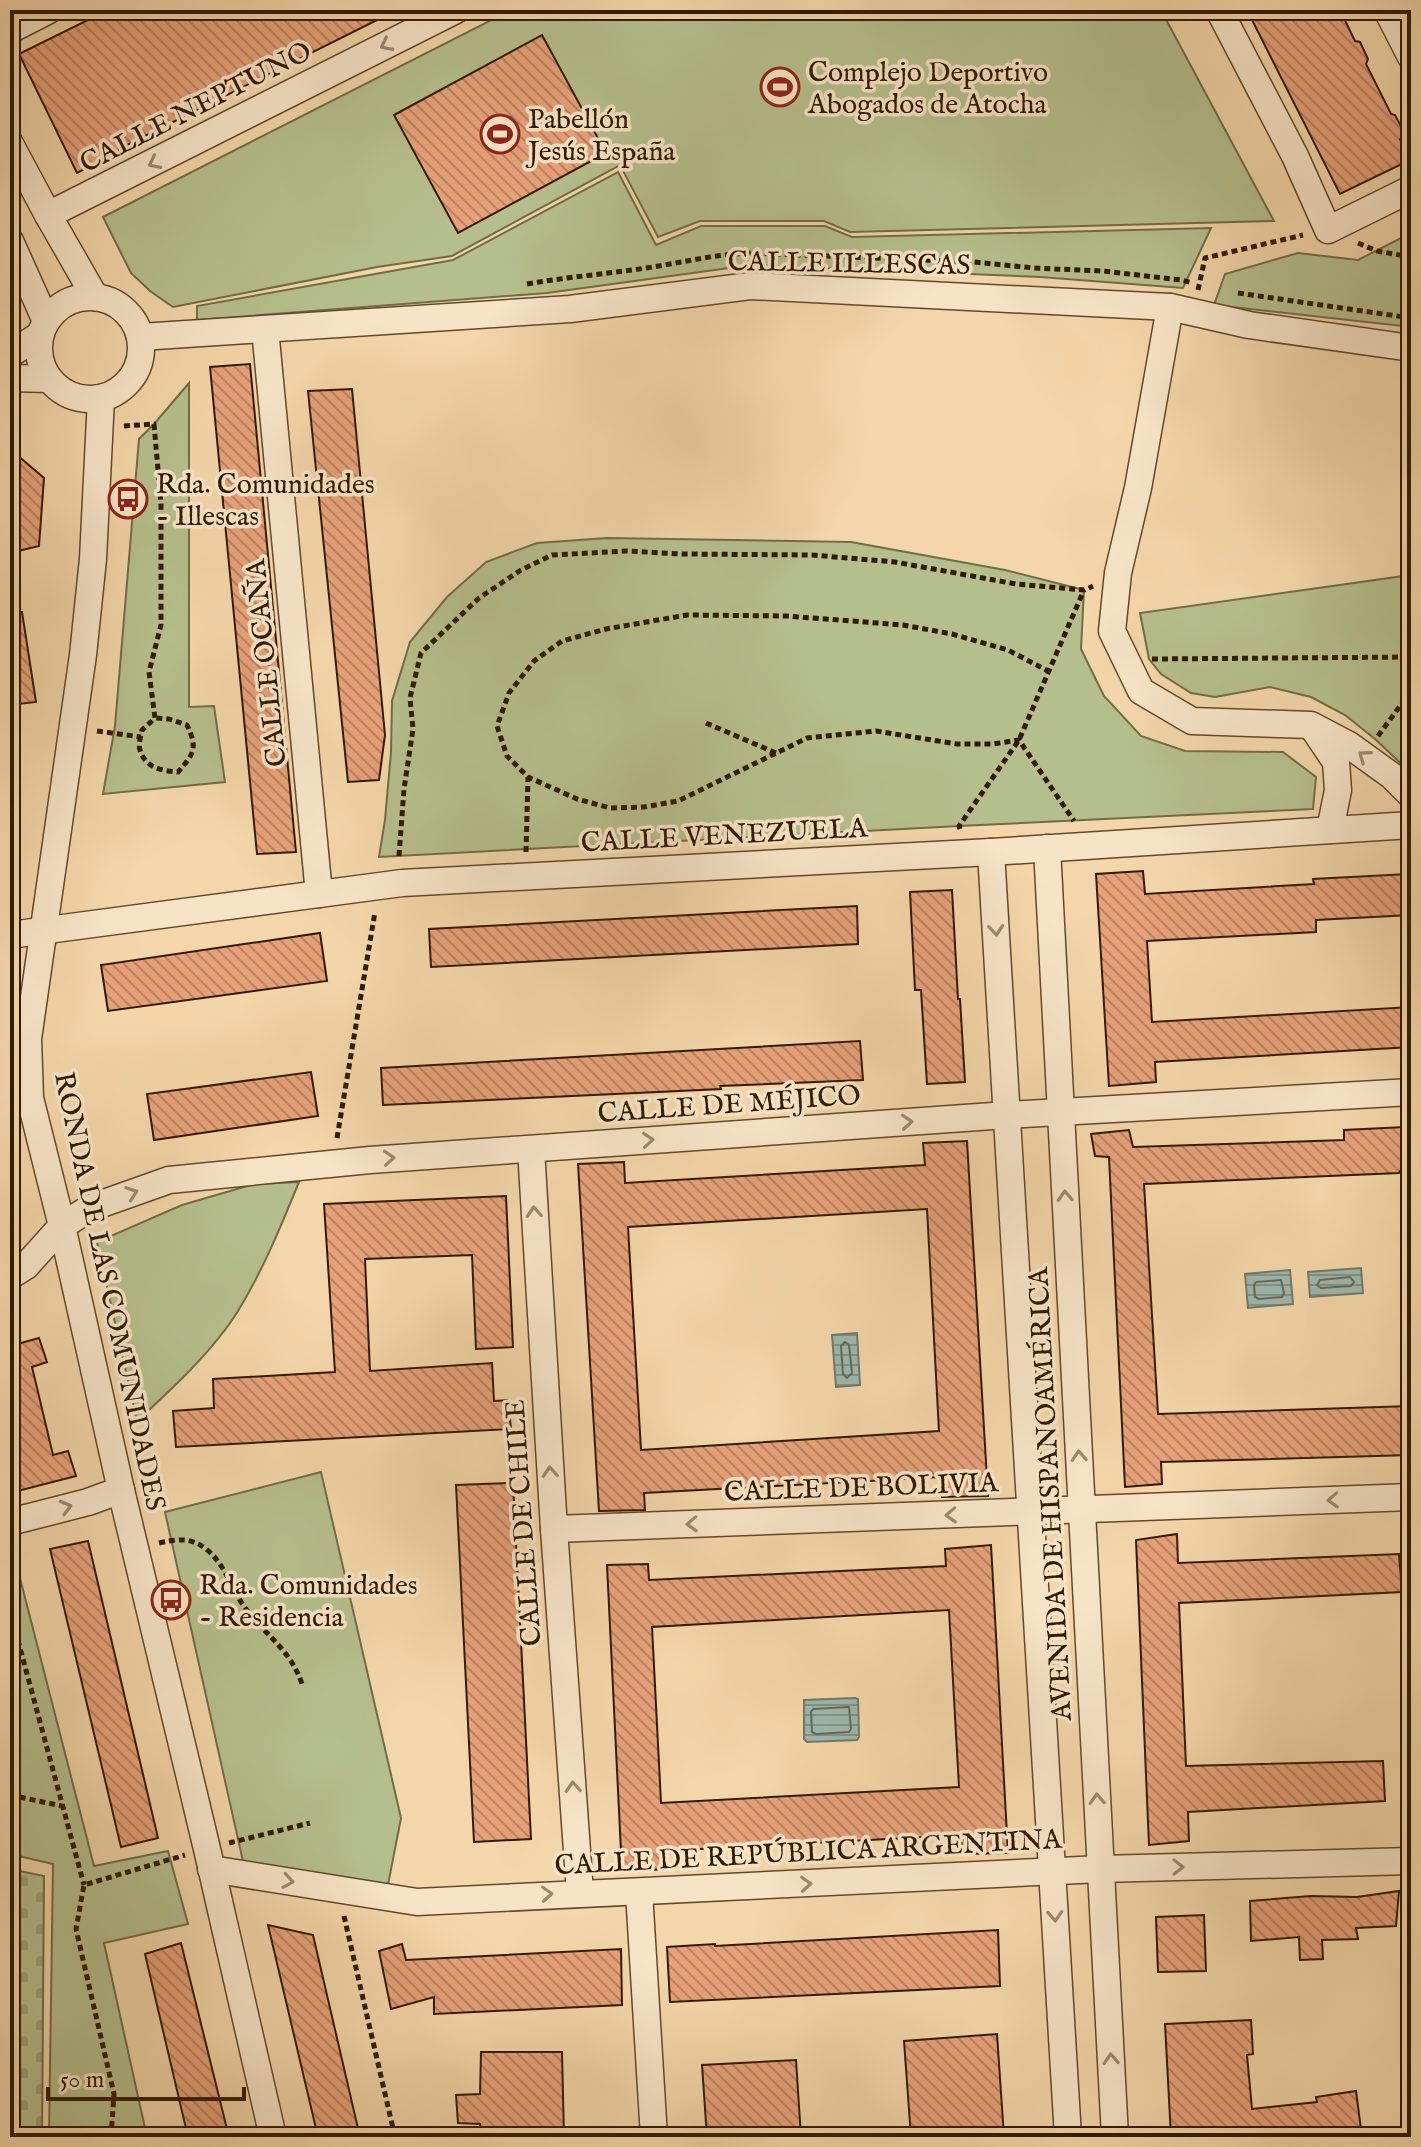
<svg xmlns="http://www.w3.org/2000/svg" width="1421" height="2147" viewBox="0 0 1421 2147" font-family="'IM FELL English',serif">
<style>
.green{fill:#b5bf8d;stroke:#736c46;stroke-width:2}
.cemetery{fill:url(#cemetery-stones);stroke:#736c46;stroke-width:2}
.water{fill:url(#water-rules);stroke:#727968;stroke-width:2}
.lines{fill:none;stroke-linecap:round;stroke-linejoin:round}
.shore{stroke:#676957;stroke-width:2}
.building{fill:url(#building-back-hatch);stroke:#311a00;stroke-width:2;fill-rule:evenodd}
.street-casing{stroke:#62492a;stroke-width:29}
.path{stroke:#311a00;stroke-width:5;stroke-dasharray:6 4;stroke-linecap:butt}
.street{stroke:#f7e4c7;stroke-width:26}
.oneway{stroke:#9e896d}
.labels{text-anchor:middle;stroke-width:7;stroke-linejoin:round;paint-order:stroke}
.poi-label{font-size:28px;fill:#311a00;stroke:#f7e4c7;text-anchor:start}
.street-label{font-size:28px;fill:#311a00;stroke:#f7e4c7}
</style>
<defs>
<pattern id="cemetery-stones" width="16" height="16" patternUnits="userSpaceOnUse" patternTransform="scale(2)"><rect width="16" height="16" fill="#b5bf8d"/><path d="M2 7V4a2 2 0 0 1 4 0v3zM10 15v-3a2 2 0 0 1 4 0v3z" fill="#9ca478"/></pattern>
<pattern id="water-rules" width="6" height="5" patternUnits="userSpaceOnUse" patternTransform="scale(2)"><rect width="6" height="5" fill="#9db8ae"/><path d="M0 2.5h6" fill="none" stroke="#81958b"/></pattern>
<pattern id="building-back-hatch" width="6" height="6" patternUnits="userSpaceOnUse" patternTransform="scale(2)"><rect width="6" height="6" fill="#e7a179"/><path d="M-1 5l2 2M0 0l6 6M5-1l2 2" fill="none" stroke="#bc8261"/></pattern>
</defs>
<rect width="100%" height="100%" fill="#f3d6a9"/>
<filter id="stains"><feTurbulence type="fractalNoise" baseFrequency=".0025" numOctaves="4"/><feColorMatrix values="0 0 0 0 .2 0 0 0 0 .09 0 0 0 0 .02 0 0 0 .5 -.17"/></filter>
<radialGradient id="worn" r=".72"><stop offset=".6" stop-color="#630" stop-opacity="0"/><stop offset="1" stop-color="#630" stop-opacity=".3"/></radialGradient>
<g class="green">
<path d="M511,10H1161L1274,221L850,232L824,221H700L658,237L620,165L452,256L377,267L173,307L150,291L131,273L103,217Z"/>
<path d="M618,172L656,245L701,226H825L852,237L1211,228L1183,288L1040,277L751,265L547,293L197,320V306L453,260Z"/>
<path d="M1411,233V327L1214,305L1225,274L1298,253L1358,260Z"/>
<path d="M189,383V707L214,706L225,782L103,794L115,726L139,439L154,424Z"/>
<path d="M607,538L851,542L1005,570L1084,590L1081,649L1104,696L1141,736L1185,751L1283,752L1316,777L1313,809L959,826L379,857L385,820L391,752L392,701L410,642L447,597L486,562L537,543Z"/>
<path d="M1411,575V773L1375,739L1345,715L1311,697L1270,687L1215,697L1191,693L1161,674L1149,659L1140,613Z"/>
<path d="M299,1182C281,1226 263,1270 238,1311C213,1351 172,1389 137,1421L97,1242L182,1205L254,1184Z"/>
<path d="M321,1472L401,1818L387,1890L244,1866L165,1512Z"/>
<path d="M10,1547H12L94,1866L168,1851L188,1924L104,1943L147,2137H49L53,1864L10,1854Z"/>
</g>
<path class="cemetery" d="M10,1869L44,1876L42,2137H10Z"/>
<g class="water">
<path d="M1361,1268L1363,1293L1310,1297L1308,1272Z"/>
<path d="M1290,1270L1293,1304L1248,1308L1245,1274Z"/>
<path d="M857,1333L860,1385L836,1387L832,1335Z"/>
<path d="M855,1698L858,1699L859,1737L857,1740L807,1742L804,1739V1700Z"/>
</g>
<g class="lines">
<g class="shore">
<path d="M1350,1277L1354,1282L1351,1286L1321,1288L1317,1285L1320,1280Z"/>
<path d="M1281,1280L1284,1293L1282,1297L1259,1299L1255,1297L1254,1285L1256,1282Z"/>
<path d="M845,1342L849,1345L852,1373L847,1378L843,1374L841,1346Z"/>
<path d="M849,1707L851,1729L849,1732L816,1734L812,1732L811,1712L813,1709Z"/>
</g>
</g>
<g class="building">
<path d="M108,10H397L119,149L120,151L77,173L19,54Z"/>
<path d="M1247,10H1340L1355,41L1360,42L1368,59L1366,64L1391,114L1395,115L1406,136L1400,139L1410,160L1340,194Z"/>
<path d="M542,35L606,153L458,233L394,115Z"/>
<path d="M250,364L296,852L257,854L210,367Z"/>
<path d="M352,389L385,735L379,780L348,782L308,391Z"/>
<path d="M10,449L44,478L39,546L10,553Z"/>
<path d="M22,612L36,702L10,705V613Z"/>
<path d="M1143,871L1145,894L1314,884L1313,879L1408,874L1409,890L1411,889V915L1316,920V932L1147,941L1152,1022L1411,1007V1047L1155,1062L1156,1082L1109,1086L1096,874Z"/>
<path d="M952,890L958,999H960L965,1082L927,1084L921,990H915L910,892Z"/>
<path d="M857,906L858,944L431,967L429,929Z"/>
<path d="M320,933L327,981L108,1011L101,965Z"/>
<path d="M860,1041L863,1080L720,1086L721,1089L383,1105L381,1068Z"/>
<path d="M311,1072L318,1116L154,1140L147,1094Z"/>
<path d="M1405,1127L1407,1171H1400L1399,1173L1144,1184L1158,1414L1411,1406V1455L1161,1462L1162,1484L1125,1487L1109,1157L1095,1156L1091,1134L1129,1130L1133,1147L1344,1140V1130Z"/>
<path d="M967,1141L988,1496L942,1497L941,1477L644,1493L645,1510L599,1511L578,1164L624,1162L625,1183L925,1165L923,1143ZM927,1209L939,1431L641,1450L628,1227Z"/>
<path d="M506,1196L513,1347L476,1349L472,1255L365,1259L370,1371L492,1363L494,1401L508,1400L511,1429L176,1447L173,1411L214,1408L213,1379L335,1372L324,1204Z"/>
<path d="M39,1338L47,1362L32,1367L53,1455L68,1451L76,1476L10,1493V1346Z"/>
<path d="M513,1483L531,1839L474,1842L456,1485Z"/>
<path d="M1177,1534L1178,1563L1399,1554L1402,1592L1179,1603L1186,1766L1383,1761L1385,1801L1188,1812L1189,1841L1149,1845L1136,1540Z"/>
<path d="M88,1541L158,1838L121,1847L50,1549Z"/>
<path d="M991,1545L1008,1853L962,1854L961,1835L664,1851V1869L622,1872L607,1565L648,1564L649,1580L946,1566L945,1549ZM949,1610L959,1787L661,1803L652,1627Z"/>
<path d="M1399,1891L1396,1926L1356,1928L1358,1939L1322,1940L1323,1959L1300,1960L1299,1937L1251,1941L1250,1901L1311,1896L1357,1897Z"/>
<path d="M1204,1915L1206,1971L1158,1972L1156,1917Z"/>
<path d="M268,1925L313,1935L360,2137H318Z"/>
<path d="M998,1930L1000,1986L670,2002L667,1947L715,1944V1946Z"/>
<path d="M181,1943L229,2137H188L145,1954Z"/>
<path d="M402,1944L406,1960L621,1949L622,2005L434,2014V1997L391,2009L379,1951Z"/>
<path d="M1251,2020L1253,2054L1247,2055L1252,2109L1317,2102L1316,2097L1356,2091L1362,2137H1171L1165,2024Z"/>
<path d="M997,2034L1004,2137H911L904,2041Z"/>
<path d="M481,2052H562L564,2137H480V2124L458,2123L456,2095L480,2094Z"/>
<path d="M796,2060L801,2137H707L702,2065Z"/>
</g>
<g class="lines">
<g class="street-casing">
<g id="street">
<path d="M1219,10L1295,156L1328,230L1411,189"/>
<path d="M1387,10L1411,57"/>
<path d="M10,30L49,10"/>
<path d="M10,144L48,215L95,297"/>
<path d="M48,215L456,10"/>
<path d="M10,241L46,321"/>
<circle cx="90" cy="348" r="51"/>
<path d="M1170,307L1138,488L1118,573L1112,631L1141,691L1192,721L1311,725L1349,745L1392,776L1411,795"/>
<path d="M265,329L319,894"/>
<path d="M140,337L570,309L750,286L1170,307L1249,325L1411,348"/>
<path d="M10,354L40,335"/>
<path d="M10,378L49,379"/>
<path d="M101,398L93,559L83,655L28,1039L30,1098L62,1226L121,1490L207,1849L273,2137"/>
<path d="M1313,728L1336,762L1338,790L1330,830"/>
<path d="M1047,848L1115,2137"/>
<path d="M991,852L1068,2137"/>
<path d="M10,935L402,883L991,852L1411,825"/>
<path d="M531,1149L554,1529L580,1893"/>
<path d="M10,1276L26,1266L62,1226L90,1208L169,1180L370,1160L1007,1115L1411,1092"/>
<path d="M10,1522L88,1502L121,1490"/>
<path d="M554,1529L1411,1497"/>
<path d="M211,1869L417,1902L1101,1869L1411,1861"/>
<path d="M639,1892L654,2137"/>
</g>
</g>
<g class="path">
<path d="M1358,243L1377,251L1411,257"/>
<path d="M527,284C567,277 606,274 646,268C681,263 715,254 751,253L974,262L1034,268L1103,271L1181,280L1193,283"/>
<path d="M1198,290L1205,258L1303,235"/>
<path d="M1238,293L1411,318"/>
<path d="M124,426L154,424L161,504V625L149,672L155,718L142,730C141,736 138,745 140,750C145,768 163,771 178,772C194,754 198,748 187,725L169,719L155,718"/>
<path d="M1152,659L1411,657"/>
<path d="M1050,672L1008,650L952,634L903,625L787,616L687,615L606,629L562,641L534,661L509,693L497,726L507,756L528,777L577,799L610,808L644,807L678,801L807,738L876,731L957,744H993L1019,740L1074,821"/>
<path d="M706,723L776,753"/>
<path d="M97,731L141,737"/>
<path d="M1378,736L1411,691"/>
<path d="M960,829L959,826L1019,740L1084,590"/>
<path d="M526,852L528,777"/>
<path d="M399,856L404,789L413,729L410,698L421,653L479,598L521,570L552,555L627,551L682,554L812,555L895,562L1016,584L1084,590L1093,586"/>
<path d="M337,1138L375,912"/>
<path d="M159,1543C177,1539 191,1537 206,1549C225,1564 230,1586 243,1605C264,1635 290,1648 302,1684"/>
<path d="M10,1611L84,1885"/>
<path d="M10,1795L62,1806"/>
<path d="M229,1843L310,1823"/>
<path d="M344,1916L395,2137"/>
<path d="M111,2137L114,2094L76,1929L84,1885L185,1855"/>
</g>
<use href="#street" class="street"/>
</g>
<defs><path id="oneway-chevron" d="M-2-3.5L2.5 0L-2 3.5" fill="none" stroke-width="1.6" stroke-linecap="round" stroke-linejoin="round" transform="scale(2)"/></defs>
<g class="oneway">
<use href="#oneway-chevron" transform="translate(386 45) rotate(153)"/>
<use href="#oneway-chevron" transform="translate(154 163) rotate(153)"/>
<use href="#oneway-chevron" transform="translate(1364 756) rotate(-144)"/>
<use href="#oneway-chevron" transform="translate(996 930) rotate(86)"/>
<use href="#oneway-chevron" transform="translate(907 1122) rotate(-4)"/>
<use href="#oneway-chevron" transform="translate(648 1140) rotate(-4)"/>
<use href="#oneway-chevron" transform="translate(389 1158) rotate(-4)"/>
<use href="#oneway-chevron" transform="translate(132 1193) rotate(-19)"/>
<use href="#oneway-chevron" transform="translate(1065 1196) rotate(-93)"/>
<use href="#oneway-chevron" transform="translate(534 1212) rotate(-94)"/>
<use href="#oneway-chevron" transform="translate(1079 1456) rotate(-93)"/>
<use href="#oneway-chevron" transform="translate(550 1472) rotate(-94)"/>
<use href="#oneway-chevron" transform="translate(1333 1500) rotate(178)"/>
<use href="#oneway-chevron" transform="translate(66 1507) rotate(-15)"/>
<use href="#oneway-chevron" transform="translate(951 1515) rotate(178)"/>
<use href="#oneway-chevron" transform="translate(692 1524) rotate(178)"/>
<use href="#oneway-chevron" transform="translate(573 1787) rotate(-94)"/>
<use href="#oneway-chevron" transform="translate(1097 1799) rotate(-93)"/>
<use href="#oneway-chevron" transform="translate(1178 1867) rotate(-1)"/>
<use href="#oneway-chevron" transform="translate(288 1881) rotate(9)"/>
<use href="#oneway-chevron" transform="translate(806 1884) rotate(-3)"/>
<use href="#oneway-chevron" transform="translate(547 1894) rotate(-3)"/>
<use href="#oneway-chevron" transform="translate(1055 1916) rotate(87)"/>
<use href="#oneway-chevron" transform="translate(1111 2059) rotate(-93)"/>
</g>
<defs>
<g id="stadium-ring" transform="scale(2)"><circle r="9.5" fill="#f7e4c7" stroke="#8f2418" stroke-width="1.5"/><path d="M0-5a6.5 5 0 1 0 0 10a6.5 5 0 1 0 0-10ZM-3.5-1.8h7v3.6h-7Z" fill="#8f2418"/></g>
<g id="bus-ring" transform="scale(2)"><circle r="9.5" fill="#f7e4c7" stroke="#8f2418" stroke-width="1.5"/><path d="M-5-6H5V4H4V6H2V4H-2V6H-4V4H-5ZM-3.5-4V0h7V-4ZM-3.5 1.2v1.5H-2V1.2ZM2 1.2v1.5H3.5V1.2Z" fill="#8f2418"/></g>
</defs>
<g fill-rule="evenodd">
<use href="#stadium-ring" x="780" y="87"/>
<use href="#stadium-ring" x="500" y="134"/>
<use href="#bus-ring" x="128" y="499"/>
<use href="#bus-ring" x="171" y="1600"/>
</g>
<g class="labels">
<g class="poi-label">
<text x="808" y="81">Complejo Deportivo<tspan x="808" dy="32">Abogados de Atocha</tspan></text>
<text x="528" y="128">Pabellón<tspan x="528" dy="32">Jesús España</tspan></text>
<text x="156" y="493">Rda. Comunidades<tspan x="156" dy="32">- Illescas</tspan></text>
<text x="199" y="1594">Rda. Comunidades<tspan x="199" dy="32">- Residencia</tspan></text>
</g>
<g class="street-label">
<text transform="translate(195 106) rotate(-27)" y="10">CALLE NEPTUNO</text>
<text transform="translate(849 262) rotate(1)" y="10">CALLE ILLESCAS</text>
<text transform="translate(265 663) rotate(-96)" y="10">CALLE OCAÑA</text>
<text transform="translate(724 834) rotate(-3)" y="10">CALLE VENEZUELA</text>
<text transform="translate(729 1103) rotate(-4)" y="10">CALLE DE MÉJICO</text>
<text transform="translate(111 1291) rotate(78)" y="10">RONDA DE LAS COMUNIDADES</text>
<text transform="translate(861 1486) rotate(-2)" y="10">CALLE DE BOLIVIA</text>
<text transform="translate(1049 1494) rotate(-93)" y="10">AVENIDA DE HISPANOAMÉRICA</text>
<text transform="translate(522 1523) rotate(-94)" y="10">CALLE DE CHILE</text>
<text transform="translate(808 1851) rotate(-3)" y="10">CALLE DE REPÚBLICA ARGENTINA</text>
</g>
</g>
<rect width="1421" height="2147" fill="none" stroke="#f3d6a9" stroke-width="40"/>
<rect x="12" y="12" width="1397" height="2123" fill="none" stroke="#311a00" stroke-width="4"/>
<rect x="20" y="20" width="1381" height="2107" fill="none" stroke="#311a00" stroke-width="2"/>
<path d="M48 2087v12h196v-12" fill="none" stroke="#311a00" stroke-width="4"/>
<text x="60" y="2087" font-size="24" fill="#311a00" stroke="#f7e4c7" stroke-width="6" paint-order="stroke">50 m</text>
<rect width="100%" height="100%" filter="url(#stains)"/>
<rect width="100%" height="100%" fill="url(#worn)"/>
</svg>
